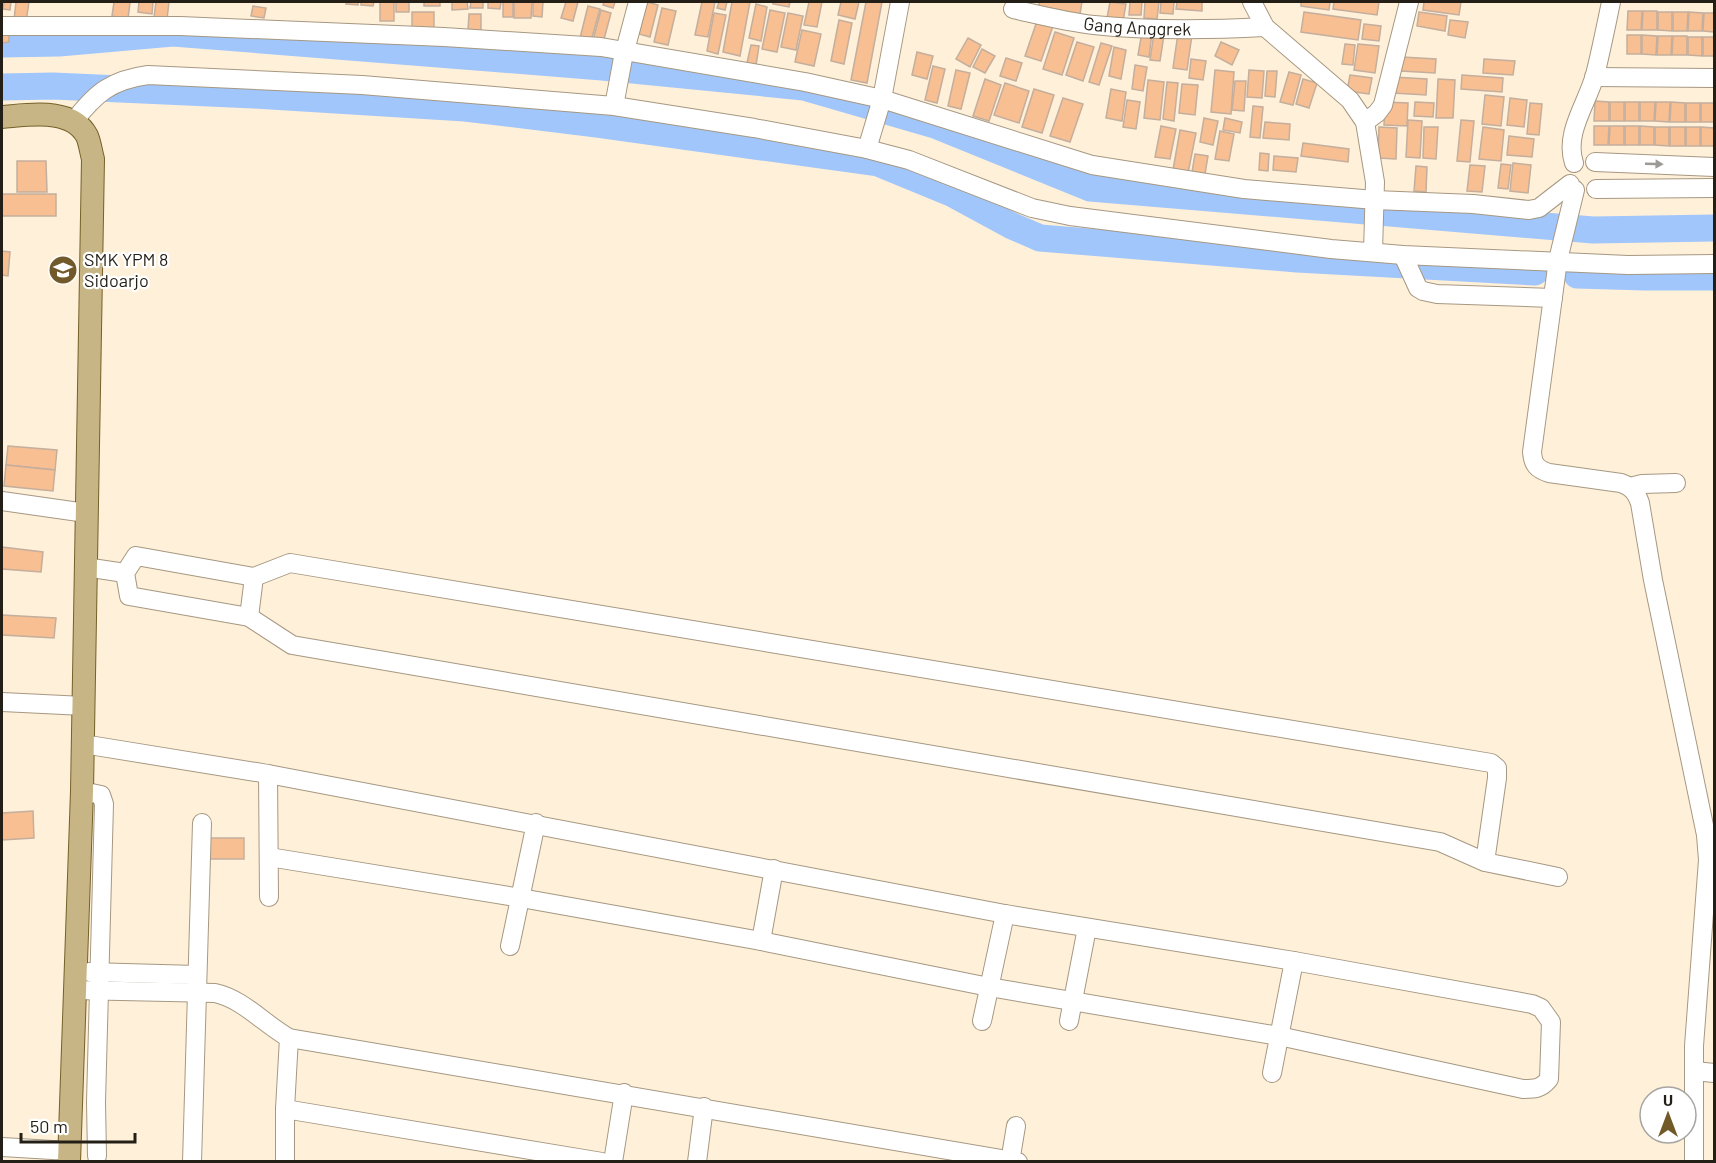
<svg xmlns="http://www.w3.org/2000/svg" width="1716" height="1163" viewBox="0 0 1716 1163" font-family="Barlow,sans-serif">
<style>
.lines{fill:none;stroke-linecap:round;stroke-linejoin:round}
.river{stroke:#a0c6fc;stroke-width:27}
.building{fill:#f7bf92;stroke:#c4ae9d;stroke-width:1.5}
.minor-casing{stroke:#a69882;stroke-width:20}
.major-casing{stroke:#756129;stroke-width:24}
.minor{stroke:#fff;stroke-width:18}
.major{stroke:#c7b585;stroke-width:22}
.oneway{fill:#9c9a96}
.labels{text-anchor:middle;stroke-width:4.5;stroke-linejoin:round;paint-order:stroke}
.street-label{font-size:18px;fill:#241f16;stroke:#fff}
.poi-label{font-size:18px;fill:#241f16;stroke:#fff;text-anchor:start}
</style>
<rect width="100%" height="100%" fill="#fff0d9"/>
<g class="lines">
<g class="river">
<path d="M2,44L59,43L173,33L602,67L804,87L935,125L1090,188L1593,230L1714,228"/>
<path d="M2,87L53,86L254,95L465,108L597,124L798,152L878,163L951,193L1010,225L1040,238L1297,259L1535,272"/>
<path d="M1577,275L1645,277H1714"/>
</g>
</g>
<g class="building">
<path d="M4,2H11L10,10L3,9Z"/>
<path d="M16,2H29L26,22L14,20Z"/>
<path d="M114,2H130L128,19L112,16Z"/>
<path d="M139,2H153L152,14L138,12Z"/>
<path d="M156,2H169L167,19L154,17Z"/>
<path d="M347,2H358V5L346,4Z"/>
<path d="M361,2H374L373,6L361,5Z"/>
<rect x="380" y="2" width="14" height="19"/>
<rect x="396" y="2" width="13" height="10"/>
<rect x="424" y="2" width="16" height="4"/>
<path d="M452,2H467L468,9L452,10Z"/>
<path d="M471,2H483V8H470Z"/>
<path d="M488,2H501L500,9L488,8Z"/>
<rect x="503" y="2" width="10" height="15"/>
<path d="M514,2H532L531,18H514Z"/>
<path d="M533,2H543L542,17L533,16Z"/>
<path d="M566,2H578L573,21L561,18Z"/>
<path d="M604,2H615L613,8L603,5Z"/>
<path d="M647,2L658,5L650,37L639,34Z"/>
<path d="M702,2H715L708,37L695,35Z"/>
<path d="M719,2H727L725,10L717,8Z"/>
<path d="M732,2H750L740,56L723,52Z"/>
<path d="M773,2H790L789,7L773,4Z"/>
<path d="M809,2H822L817,27L804,25Z"/>
<path d="M841,2H859L855,19L838,15Z"/>
<path d="M866,2H882L867,83L851,80Z"/>
<path d="M1039,2H1082L1080,14L1039,6Z"/>
<path d="M1110,2L1126,4L1123,21L1107,18Z"/>
<path d="M1130,2H1142L1141,15H1129Z"/>
<path d="M1145,2H1159L1157,19L1144,18Z"/>
<path d="M1161,2H1174L1173,14L1160,13Z"/>
<path d="M1177,2H1202V11L1176,9Z"/>
<path d="M1301,2H1330L1329,10L1301,6Z"/>
<path d="M1334,2H1379L1377,15L1333,9Z"/>
<path d="M1424,2H1461L1459,15L1423,10Z"/>
<path d="M756,4L767,7L761,41L749,38Z"/>
<path d="M253,6L266,8L264,18L251,16Z"/>
<path d="M588,6L600,9L591,41L580,38Z"/>
<path d="M662,8L676,11L668,45L654,42Z"/>
<path d="M601,10L611,13L603,43L593,40Z"/>
<path d="M770,10L785,13L777,52L762,49Z"/>
<path d="M1628,11H1642L1641,30H1627Z"/>
<path d="M1643,11H1657V30H1642Z"/>
<rect x="412" y="12" width="22" height="17"/>
<path d="M1304,12L1361,20L1358,40L1301,32Z"/>
<path d="M1419,12L1447,16L1445,31L1417,26Z"/>
<path d="M1658,12H1672V31L1658,30Z"/>
<path d="M1673,12H1688L1687,31H1673Z"/>
<path d="M1689,12L1703,13L1702,31H1688Z"/>
<path d="M714,13L726,15L718,54L707,51Z"/>
<path d="M788,13L803,16L796,50L781,47Z"/>
<path d="M1704,13H1714V32L1703,31Z"/>
<path d="M469,14H481V31L468,30Z"/>
<path d="M839,20L852,23L844,64L831,61Z"/>
<path d="M1450,20L1468,22L1465,38L1448,35Z"/>
<path d="M1037,21L1053,26L1041,61L1025,56Z"/>
<path d="M1364,24L1381,26L1379,41L1362,39Z"/>
<path d="M2,28H9V42L2,43Z"/>
<path d="M802,30L821,34L814,66L795,62Z"/>
<path d="M1055,32L1074,38L1062,75L1043,69Z"/>
<path d="M1142,32L1152,33L1149,57L1138,55Z"/>
<path d="M1154,33L1164,35L1160,61L1150,60Z"/>
<path d="M1178,33L1192,35L1187,70L1173,68Z"/>
<rect x="1627" y="35" width="14" height="19"/>
<path d="M1642,35L1657,36L1656,55L1642,54Z"/>
<path d="M1658,36H1672L1671,55H1657Z"/>
<path d="M1673,36H1687V55H1672Z"/>
<path d="M1688,37H1702V56L1688,55Z"/>
<rect x="1703" y="37" width="11" height="19"/>
<path d="M968,38L981,45L970,67L956,59Z"/>
<path d="M1077,42L1094,47L1083,81L1066,75Z"/>
<path d="M1221,42L1239,50L1232,65L1215,56Z"/>
<path d="M1101,43L1112,46L1099,85L1089,82Z"/>
<path d="M1345,44L1355,45L1353,65L1342,64Z"/>
<path d="M1358,44L1379,46L1375,73L1354,70Z"/>
<path d="M751,45L759,46L756,65L747,63Z"/>
<path d="M1114,47L1126,50L1121,79L1109,76Z"/>
<path d="M982,49L995,56L985,73L973,67Z"/>
<path d="M917,52L933,56L927,79L912,75Z"/>
<path d="M1402,57L1436,59L1435,73L1401,71Z"/>
<path d="M1006,58L1022,63L1016,81L1000,76Z"/>
<path d="M1191,59L1206,61L1203,80L1189,78Z"/>
<path d="M1484,59L1515,61L1513,75L1483,73Z"/>
<path d="M1135,65L1147,67L1143,91L1132,89Z"/>
<path d="M933,66L945,69L937,103L925,100Z"/>
<path d="M956,70L970,73L961,109L948,106Z"/>
<path d="M1215,70L1234,72L1231,114L1211,112Z"/>
<path d="M1249,70L1264,71L1262,98L1247,97Z"/>
<path d="M1267,71H1277L1275,97L1265,96Z"/>
<path d="M1289,72L1301,75L1293,105L1280,102Z"/>
<path d="M1350,75L1372,78L1369,94L1347,91Z"/>
<path d="M1462,75L1503,78L1502,92L1461,89Z"/>
<path d="M1393,77L1427,79L1426,95L1393,93Z"/>
<path d="M985,79L1001,85L989,121L973,116Z"/>
<path d="M1303,79L1317,83L1309,108L1296,104Z"/>
<path d="M1438,79L1455,80L1453,118H1436Z"/>
<path d="M1148,80L1164,82L1160,120L1144,118Z"/>
<path d="M1235,81H1246L1244,111L1232,110Z"/>
<path d="M1167,82L1178,83L1174,121L1163,119Z"/>
<path d="M1005,83L1029,91L1019,123L994,115Z"/>
<path d="M1182,84L1198,85L1195,115L1179,113Z"/>
<path d="M1034,89L1054,95L1042,133L1022,127Z"/>
<path d="M1111,89L1126,92L1122,121L1106,118Z"/>
<path d="M1485,95L1504,97L1501,126L1482,124Z"/>
<path d="M1063,98L1083,104L1070,142L1050,136Z"/>
<path d="M1510,98L1527,100L1524,127L1507,125Z"/>
<path d="M1127,100L1140,102L1136,129L1123,127Z"/>
<path d="M1595,101L1609,102V121H1594Z"/>
<path d="M1385,102L1408,103L1407,126L1384,125Z"/>
<path d="M1415,102L1434,103L1433,117L1414,116Z"/>
<rect x="1610" y="102" width="14" height="19"/>
<rect x="1625" y="102" width="14" height="19"/>
<path d="M1640,102H1655L1654,121H1640Z"/>
<path d="M1656,102H1670L1669,122L1655,121Z"/>
<path d="M1671,102L1685,103V122H1670Z"/>
<path d="M1530,103L1542,104L1539,135L1527,134Z"/>
<rect x="1686" y="103" width="14" height="19"/>
<rect x="1701" y="103" width="13" height="19"/>
<path d="M1253,106L1263,107L1260,138L1250,137Z"/>
<path d="M1204,118L1218,121L1213,145L1200,142Z"/>
<path d="M1225,118L1242,122L1240,133L1223,130Z"/>
<path d="M1408,120L1422,121L1420,158L1406,157Z"/>
<path d="M1461,120L1474,121L1470,162L1457,161Z"/>
<path d="M1265,122L1290,124L1289,140L1263,138Z"/>
<path d="M1161,126L1176,129L1170,159L1155,157Z"/>
<path d="M1594,126H1609L1608,145H1594Z"/>
<path d="M1610,126H1624V145H1609Z"/>
<rect x="1625" y="126" width="14" height="19"/>
<path d="M1640,126L1654,127V145H1640Z"/>
<path d="M1379,127L1397,128L1396,159L1378,158Z"/>
<path d="M1424,127H1438L1436,159L1423,158Z"/>
<path d="M1483,127L1504,130L1501,161L1479,159Z"/>
<path d="M1655,127H1669V146L1655,145Z"/>
<rect x="1670" y="127" width="15" height="19"/>
<rect x="1686" y="127" width="14" height="19"/>
<path d="M1701,127L1714,128V146H1701Z"/>
<path d="M1180,130L1196,133L1188,173L1173,170Z"/>
<path d="M1220,131L1234,134L1229,161L1215,159Z"/>
<path d="M1509,136L1534,139L1532,157L1507,155Z"/>
<path d="M1303,143L1349,149L1348,162L1301,156Z"/>
<path d="M1260,153L1269,154L1268,171L1259,170Z"/>
<path d="M1195,154L1208,156L1205,174L1192,172Z"/>
<path d="M1274,156L1298,158L1296,172L1273,170Z"/>
<path d="M17,161H46L47,192H17Z"/>
<path d="M1513,163L1531,165L1528,193L1510,191Z"/>
<path d="M1501,164L1511,165L1508,189L1498,188Z"/>
<path d="M1470,165L1485,166L1482,192L1467,191Z"/>
<path d="M1416,166L1427,167L1426,192L1414,191Z"/>
<rect x="2" y="194" width="54" height="22"/>
<path d="M2,251L10,252L8,276L2,275Z"/>
<path d="M8,446L57,450L55,470L6,465Z"/>
<path d="M6,465L55,470L53,491L4,486Z"/>
<path d="M2,547L43,552L41,572L2,569Z"/>
<path d="M2,615L56,618L54,638L2,635Z"/>
<path d="M33,811L34,838L2,840V813Z"/>
<rect x="210" y="838" width="34" height="21"/>
</g>
<g class="lines">
<g class="minor-casing">
<g id="minor">
<path d="M1252,2L1265,27L1350,100L1365,122L1375,182L1373,252"/>
<path id="s1" d="M1013,9C1040,15 1067,22 1094,25C1151,31 1208,30 1265,27"/>
<path d="M2,26H180L444,37L601,47L805,82L882,99L1092,165L1244,189L1375,200L1473,204L1529,210L1539,208L1570,184"/>
<path d="M1594,77L1714,78"/>
<path d="M614,106L623,58L638,2"/>
<path d="M74,121C96,93 111,80 148,75L362,85L614,106L754,128L867,149L909,160L1032,208L1070,216L1331,249L1403,255L1628,265L1714,264"/>
<path d="M1365,122L1377,113L1383,105L1409,2"/>
<path d="M867,149L882,99L900,2"/>
<path d="M1595,162L1714,167"/>
<path d="M1574,163C1564,133 1587,104 1595,75C1601,51 1606,26 1611,2"/>
<path d="M1596,189L1714,188"/>
<path d="M1575,190L1558,260L1532,452C1533,465 1537,469 1549,473L1621,483C1632,487 1636,492 1640,503L1653,580L1706,835L1708,860L1694,1046V1162"/>
<path d="M1403,255L1418,288L1423,291L1437,294L1553,298"/>
<path d="M1630,487L1642,484L1676,483"/>
<path d="M2,501L86,513"/>
<path d="M85,567L125,573"/>
<path d="M249,617L254,577"/>
<path d="M2,702L84,706"/>
<path d="M83,744L268,774L1005,914L1294,961L1532,1004L1541,1008L1551,1022L1549,1079C1541,1089 1535,1089 1523,1089L1279,1036L989,987L761,941L521,898L269,857"/>
<path d="M268,774L269,897"/>
<path d="M82,791L101,795L104,804L96,1102L97,1156"/>
<path d="M1485,862L1497,778V768L1491,763L290,563L254,577L136,556L125,573L129,596L249,617L292,645L1440,842L1485,862L1558,877"/>
<path d="M761,941L774,869"/>
<path d="M510,946L536,823"/>
<path d="M89,972L197,975"/>
<path d="M74,990L215,993C243,999 264,1024 289,1038L1018,1162"/>
<path d="M982,1021L1005,914"/>
<path d="M1069,1021L1087,928"/>
<path d="M1695,1071L1714,1073"/>
<path d="M1272,1073L1294,961"/>
<path d="M285,1109L602,1162"/>
<path d="M2,1147L69,1151"/>
<path d="M192,1162L202,823"/>
<path d="M285,1162V1109L289,1038"/>
<path d="M613,1162L624,1093"/>
<path d="M697,1162L704,1107"/>
<path d="M1010,1162L1016,1126"/>
</g>
</g>
<g class="major-casing">
<path id="major" d="M2,117C29,115 72,107 87,136C90,143 91,152 93,159L82,791L69,1162"/>
</g>
<use href="#minor" class="minor"/>
<use href="#major" class="major"/>
</g>
<defs><path id="oneway-solid" d="M-6-.8H1V-3.2L6.5 0L1 3.2V.8H-6Z" transform="scale(1.5)"/></defs>
<use class="oneway" href="#oneway-solid" transform="translate(1654 164) rotate(2)"/>
<defs>
<g id="school-disc" transform="scale(1.5)"><circle r="9.5" fill="#71592a" stroke="#fff"/><path d="M0-5L7-2L0 1L-7-2ZM-4 1L0 2.5L4 1V4Q0 6-4 4Z" fill="#fff"/></g>
</defs>
<g fill-rule="evenodd">
<use href="#school-disc" x="63" y="270"/>
</g>
<g class="labels">
<g class="street-label">
<text dy="6" stroke="none"><textPath href="#s1" startOffset="126">Gang Anggrek</textPath></text>
</g>
<g class="poi-label">
<text x="84" y="266">SMK YPM 8<tspan x="84" dy="21">Sidoarjo</tspan></text>
</g>
</g>
<rect width="1716" height="1163" fill="none" stroke="#241f16" stroke-width="6"/>
<g transform="translate(1668 1115)"><circle r="28" fill="#ffffff" stroke="#a7a5a2" stroke-width="1.5"/>
<path d="M0-4.5L10 22L0 15L-10 22Z" fill="#71592a"/>
<text y="-9" font-size="16" font-weight="bold" text-anchor="middle" fill="#241f16">U</text>
</g>
<path d="M21 1133v9h114v-9" fill="none" stroke="#241f16" stroke-width="3"/>
<text x="30" y="1133" font-size="18" fill="#241f16" stroke="#ffffff" stroke-width="4.5" paint-order="stroke">50 m</text>
</svg>
